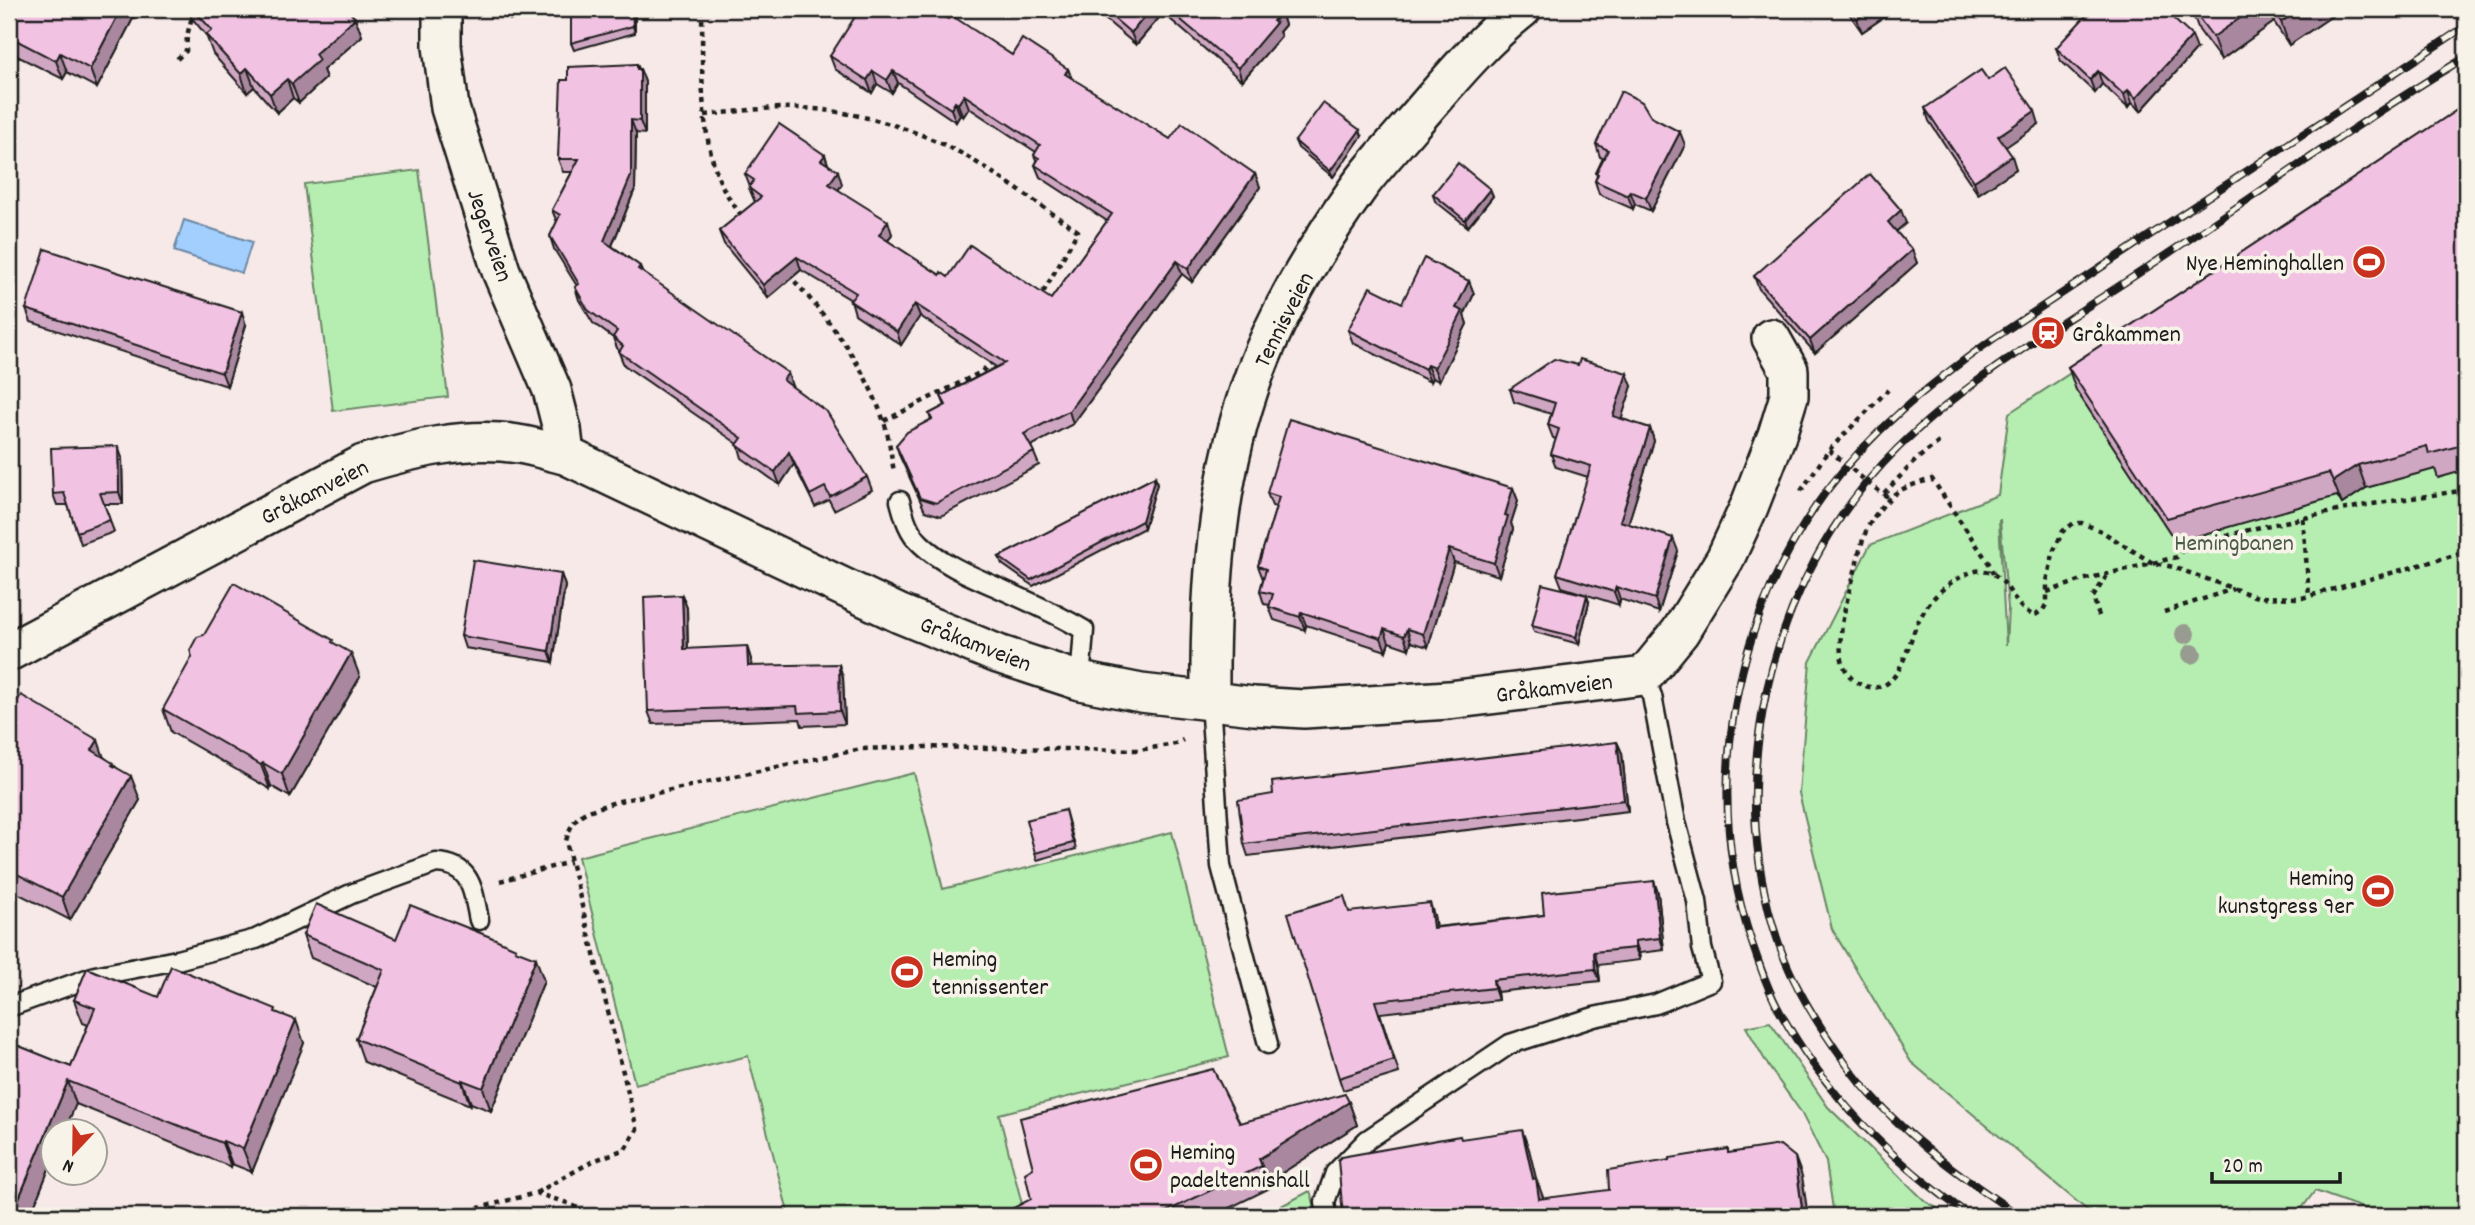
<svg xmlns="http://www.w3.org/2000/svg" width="2475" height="1225" viewBox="0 0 2475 1225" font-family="Dekko,sans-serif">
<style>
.green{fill:#b6eeb1;stroke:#698566;stroke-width:2;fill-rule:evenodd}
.water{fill:#a2cffd;stroke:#6c87a3;stroke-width:2}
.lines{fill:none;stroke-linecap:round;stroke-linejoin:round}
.service-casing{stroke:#1c1c1c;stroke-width:23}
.minor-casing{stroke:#1c1c1c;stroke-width:42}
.path{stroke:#1c1c1c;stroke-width:4.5;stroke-dasharray:5 5;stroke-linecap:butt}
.service{stroke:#f7f3e8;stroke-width:18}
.minor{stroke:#f7f3e8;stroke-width:37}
.rail-casing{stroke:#1c1c1c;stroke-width:8}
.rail{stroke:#f7f3e8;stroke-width:5;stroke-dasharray:16;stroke-linecap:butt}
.tree{fill:#979b90}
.wall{fill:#d0a7c3;stroke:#1c1c1c;stroke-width:2}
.shaded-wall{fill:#a9889f;stroke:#1c1c1c;stroke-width:2}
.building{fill:#f2c2e3;stroke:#1c1c1c;stroke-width:2}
.labels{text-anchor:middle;stroke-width:7;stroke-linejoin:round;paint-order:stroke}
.street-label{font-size:24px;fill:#1c1c1c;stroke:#f7f3e8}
.poi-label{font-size:24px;fill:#1c1c1c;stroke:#f7f3e8;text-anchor:start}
.park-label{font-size:24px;fill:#4a5b49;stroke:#f7f3e8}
</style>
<rect width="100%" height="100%" fill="#f6e9e7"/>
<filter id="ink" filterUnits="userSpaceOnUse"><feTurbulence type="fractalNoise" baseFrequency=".0143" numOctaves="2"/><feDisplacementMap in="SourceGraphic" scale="14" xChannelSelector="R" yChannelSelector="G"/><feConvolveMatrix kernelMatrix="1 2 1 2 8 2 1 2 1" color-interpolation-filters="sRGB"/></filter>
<g filter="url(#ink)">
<g class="green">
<path d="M2466,116V1216H2385L2315,1191L2296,1216H2094L1911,1062L1832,929L1799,793L1810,662L1870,545L1998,495L2009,413ZM2000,520L2008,608L2006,646L1999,520Z"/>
<path d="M419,170L448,397L333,411L304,184Z"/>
<path d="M914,773L943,889L1172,832L1229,1057L999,1114L1025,1216H789L748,1056L635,1084L578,857Z"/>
<path d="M1770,1022L1828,1107L1925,1201L1950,1216H1834L1826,1162L1801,1112L1769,1067L1746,1027Z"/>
<path d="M1310,1191L1318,1216H1262Z"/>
</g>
<path class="water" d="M184,220L252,242L242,273L174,251Z"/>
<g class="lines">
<g class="service-casing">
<g id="service">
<path d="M900,501C904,516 908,532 921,544C943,565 974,577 1001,589C1030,602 1057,614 1084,630L1080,681"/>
<path d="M1210,701L1221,866L1268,1044"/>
<path d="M9,1007L95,976L177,960L256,939L351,894L436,863C472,864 473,891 479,920"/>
<path d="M1327,1216L1325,1202L1335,1173L1367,1140L1510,1044L1594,1017L1656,1004L1711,981L1702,948L1697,901L1676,822L1652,696L1644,676"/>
</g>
</g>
<g class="minor-casing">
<g id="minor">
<path d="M442,9V46L450,108L501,271L552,390L562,429L565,455"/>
<path d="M9,652L363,464C413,449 465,436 518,444C534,446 550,452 565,455L900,614L998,654L1080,681L1141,693L1254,706L1304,709L1449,700L1644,676L1680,632L1725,559L1749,507L1777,435L1789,396V370L1771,338"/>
<path d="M1210,701C1209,590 1216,478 1255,373C1279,309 1319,243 1358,188C1373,167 1392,147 1409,127C1444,87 1480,42 1522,9"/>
</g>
</g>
<g class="path">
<path d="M702,9C703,63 698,124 718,176C723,191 734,205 743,218"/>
<path d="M177,59L186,51L187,36L194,9"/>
<path d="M705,115C735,112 766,107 796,108C852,109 923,130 971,159C1007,181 1042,207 1078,231L1041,296"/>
<path d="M788,274C828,318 863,362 883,419C889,435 891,455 894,472"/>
<path d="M884,421L981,372L993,361"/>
<path d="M1829,450L1868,483L1889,498"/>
<path d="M1801,491L1829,450L1888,390"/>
<path d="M1884,493L1917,459L1939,442"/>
<path d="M2303,518L2309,596"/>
<path d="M1993,574L1990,565L1932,479C1917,484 1900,487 1889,499C1880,508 1869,522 1865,534C1860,547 1857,562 1854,575C1846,604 1823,673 1865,686C1901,697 1907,642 1919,620C1928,602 1941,588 1959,578C1966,574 1976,569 1984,571C2004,574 2009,594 2021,607C2025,611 2030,613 2034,616L2043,610L2047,603V581L2054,550L2063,531L2074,523H2082L2101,531L2151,562L2173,567L2257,597L2302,598L2466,552"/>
<path d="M2047,592L2082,580L2177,557L2185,547L2256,528L2366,505L2466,490"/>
<path d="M2164,612L2233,589"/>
<path d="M2099,616L2093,597L2108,574"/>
<path d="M500,881L570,862"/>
<path d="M536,1193L593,1161L625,1149L637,1129L566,841C574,810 588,812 615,802L861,749L922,747L1139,750L1175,744L1183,740"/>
<path d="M448,1216L536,1193L570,1204L594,1216"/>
</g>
<use href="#service" class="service"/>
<use href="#minor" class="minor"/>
<g class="rail-casing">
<g id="rail">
<path d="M1971,1216C1893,1163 1826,1094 1780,1012C1768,991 1760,966 1752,943C1701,792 1732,621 1825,493C1871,431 1930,384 1993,339L2466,26"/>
<path d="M2020,1216C1957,1174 1891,1127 1846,1064C1823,1032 1800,997 1785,960C1717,790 1768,576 1898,448C1972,375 2066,322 2151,265C2256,195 2359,122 2466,57"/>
</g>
</g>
<use href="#rail" class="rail"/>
</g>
<g class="tree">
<circle cx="2185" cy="634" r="10"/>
<circle cx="2192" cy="654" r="10"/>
</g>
<g class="wall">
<path d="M9,9H138L97,88L67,72L63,79L17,56L12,43L9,42Z"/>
<path d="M188,9H347L355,18L362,36L323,70L326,78L299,103L293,98L277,113L254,87L247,93L213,54L206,35L191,17Z"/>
<path d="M507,9H635V33L574,50L571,43V11L510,20Z"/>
<path d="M1093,9H1277L1281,12L1285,25L1279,32L1281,36L1242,81L1163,13L1136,45Z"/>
<path d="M1846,9H1896L1862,32Z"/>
<path d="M2191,9H2329L2332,16L2289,45L2274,22L2221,60L2199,30Z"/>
<path d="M948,19L1012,55L1068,69L1072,79L1170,139L1255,174L1260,187L1192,282L1182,274L1073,424L1031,446L1039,465L941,516L925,511L900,457L896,445L931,420L929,414L945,406L941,396L996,367L920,316L901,345L855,314L851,300L801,270L768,298L724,244L719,231L755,202L749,188L750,187L745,174L825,155L828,164L842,184L838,190L892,234L888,241L940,275L1051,299L1107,221L1040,177L1035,165L1037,162L1034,155L1036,152L969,108L963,117L960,115L956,122L898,83L892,93L877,84L872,93L835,69L830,56Z"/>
<path d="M2056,48L2197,49L2141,111L2132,103L2128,108L2102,84L2095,93L2061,61Z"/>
<path d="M637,64L639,69H640L645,82V134L636,133L635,189L612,246L640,266L642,272L792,386V387L867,477L872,490L834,510L829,500L815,507L794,464L780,485L742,458L738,444L624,365L613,338L593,323L579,300L575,287L577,286L554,249L550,236L557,222L552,210L572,172H563L558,159L568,80Z"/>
<path d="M1988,80L2039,124L2005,147L2016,169L1978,194L1929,121L1925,108Z"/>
<path d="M2466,104V470L2438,478L2435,469L2366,488L2342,504L2337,496L2176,542L2076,390L2068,367Z"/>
<path d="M1651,117L1685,145L1651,211L1635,204L1633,209L1599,194L1595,181L1597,176L1596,173L1603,158L1600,157L1596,144Z"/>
<path d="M1362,136L1333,177L1298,148L1295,141Z"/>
<path d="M1490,189L1493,196L1468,227L1435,201L1433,194Z"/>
<path d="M1906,223L1896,232L1912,250L1917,263L1815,353L1759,289L1754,276Z"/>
<path d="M1469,281L1474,294L1464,315L1467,324L1439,381L1432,378L1430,382L1353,343L1348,330L1402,303Z"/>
<path d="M26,309L246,325L227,386L31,322Z"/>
<path d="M1632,386L1621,419L1650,428L1654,441L1628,524L1678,551L1659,612L1620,599L1619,605L1562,587L1557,574L1588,477L1556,467L1551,454L1556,439L1553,438L1548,425L1551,414L1514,402L1510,389Z"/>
<path d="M122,458L123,504H104L114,532L81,544L68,505H57L53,494Z"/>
<path d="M1155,477L1157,484L1144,528L1033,586L1002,564L999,557Z"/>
<path d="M1513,488L1518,501L1511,523L1513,529L1499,576L1454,562L1428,647L1411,642L1409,649L1389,642L1386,651L1306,625L1305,630L1274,620L1269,607L1270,605L1264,604L1260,591L1263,579L1258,566L1276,507L1272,506L1267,493Z"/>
<path d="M561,574L565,586L553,662L465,648L461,636Z"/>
<path d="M682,595L687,608L688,649L751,659L752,666L843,677L845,724L802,726L800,719L653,724L648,711Z"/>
<path d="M1589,602L1579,644L1534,632L1532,626Z"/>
<path d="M334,644L360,677L290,797L271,786L270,789L171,732L163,709Z"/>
<path d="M9,715L104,757L115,766L140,800L70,920L9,889Z"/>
<path d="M1617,742L1622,753L1628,811L1248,856L1244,844Z"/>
<path d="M1065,810L1076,849L1037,860L1035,853Z"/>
<path d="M1654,881L1658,893L1664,950L1639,953L1640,960L1598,965L1600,981L1497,992L1498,1000L1380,1013L1399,1073L1343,1090L1339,1078L1349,912L1434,915L1436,927L1544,915Z"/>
<path d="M303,935L396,939L517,951L544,981L491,1111L471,1103L470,1105L364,1062L356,1039L377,987L311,958Z"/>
<path d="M158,997L278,1013L304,1043L252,1172L232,1164L231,1167L76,1104L52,1130V1161L30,1216H9V1042L71,1067L88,1025L83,1023L74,1000Z"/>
<path d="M1349,1102L1357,1125L1268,1182L1270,1188L1213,1216H998L1240,1123Z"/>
</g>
<g class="shaded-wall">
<path d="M121,9H138L97,88L90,69Z"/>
<path d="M632,9H635V33L633,26Z"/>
<path d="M1151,9H1161L1163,13L1136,45L1131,33Z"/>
<path d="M1872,9H1896L1862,32L1857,19Z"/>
<path d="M2253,9H2269L2274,22L2221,60L2213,37Z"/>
<path d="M2301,9H2329L2332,16L2289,45L2281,22Z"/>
<path d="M1281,12L1285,25L1279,32L1281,36L1242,81L1238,68Z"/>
<path d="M355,18L362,36L323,70L326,78L299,103L292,84L315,54Z"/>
<path d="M2192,36L2197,49L2141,111L2136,98Z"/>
<path d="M60,53L67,72L63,79L56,61Z"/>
<path d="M637,64L640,73V69L645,82V134L640,121Z"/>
<path d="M247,68L254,87L247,93L241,74Z"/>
<path d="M1068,69L1073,82L1065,74Z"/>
<path d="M873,71L877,84L872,93L867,80Z"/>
<path d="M893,71L898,83L892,93L887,80Z"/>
<path d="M2098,71L2102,84L2095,93L2090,80Z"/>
<path d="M287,79L293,98L277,113L270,94Z"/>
<path d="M2128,90L2132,103L2128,108L2124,95Z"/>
<path d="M964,95L969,108L963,117L958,104Z"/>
<path d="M955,102L960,115L956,122L951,109Z"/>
<path d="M2035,111L2039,124L2003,149L1998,136Z"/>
<path d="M631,120L636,133L635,189L609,253L604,241Z"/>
<path d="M1360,130L1362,136L1333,177L1330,171Z"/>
<path d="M1680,132L1685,145L1651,211L1646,198Z"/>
<path d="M825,155L829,168L821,160Z"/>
<path d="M2012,156L2016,169L1978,194L1974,181Z"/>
<path d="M838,171L842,184L834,197L829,184Z"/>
<path d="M1255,174L1260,187L1192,282L1188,269Z"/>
<path d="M1490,189L1493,196L1468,227L1465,220Z"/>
<path d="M1630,191L1635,204L1633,209L1628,196Z"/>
<path d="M1901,210L1906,223L1892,235L1888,222Z"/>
<path d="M888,221L892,234L883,248L879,235Z"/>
<path d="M1912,250L1917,263L1815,353L1810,340Z"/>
<path d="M797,257L801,270L768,298L763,285Z"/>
<path d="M1177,261L1182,274L1073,424L1069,411Z"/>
<path d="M1469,281L1474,294L1464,315L1467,324L1439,381L1434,368L1456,308Z"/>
<path d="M915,304L920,316L901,345L897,332Z"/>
<path d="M242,312L246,325L227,386L222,373Z"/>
<path d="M1427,365L1432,378L1430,382L1425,369Z"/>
<path d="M788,373L792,386L787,393L783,380Z"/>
<path d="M1627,373L1632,386L1618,429L1613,416Z"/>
<path d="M1650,428L1654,441L1625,534L1620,521Z"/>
<path d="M118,446L122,458L123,504L119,492Z"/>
<path d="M789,452L794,464L780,485L775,472Z"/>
<path d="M2358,465L2366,488L2342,504L2333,481Z"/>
<path d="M1155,477L1157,484L1144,528L1142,521Z"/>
<path d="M1513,488L1518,501L1511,523L1513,529L1499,576L1494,563L1505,515Z"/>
<path d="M1673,538L1678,551L1659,612L1655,599Z"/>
<path d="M1449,549L1454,562L1428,647L1423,634Z"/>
<path d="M561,574L565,586L553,662L549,651Z"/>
<path d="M1616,587L1620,599L1619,605L1614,592Z"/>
<path d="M682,595L687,608L688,662L684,649Z"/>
<path d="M1587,595L1589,602L1579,644L1576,637Z"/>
<path d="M1301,612L1306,625L1305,630L1300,617Z"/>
<path d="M1384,629L1389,642L1386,651L1381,638Z"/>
<path d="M1407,629L1411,642L1409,649L1404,636Z"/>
<path d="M747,646L751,659L752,679L748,666Z"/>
<path d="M351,653L360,677L290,797L282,774Z"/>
<path d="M839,664L843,677L845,724L840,711Z"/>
<path d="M98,740L106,764L92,750Z"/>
<path d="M1617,742L1622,753L1628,811L1624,800Z"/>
<path d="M263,763L271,786L270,789L261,765Z"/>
<path d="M131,776L140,800L70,920L62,897Z"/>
<path d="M1654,881L1658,893L1664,950L1660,938Z"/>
<path d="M1430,903L1434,915L1437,940L1433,928Z"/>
<path d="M1635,941L1639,953L1640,960L1635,948Z"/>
<path d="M1594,952L1598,965L1600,981L1595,969Z"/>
<path d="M536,958L544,981L491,1111L483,1088Z"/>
<path d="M1493,980L1497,992L1498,1000L1494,988Z"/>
<path d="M296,1020L304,1043L252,1172L243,1149Z"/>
<path d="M462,1080L471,1103L470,1105L462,1082Z"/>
<path d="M68,1081L76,1104L65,1130H52V1161L30,1216H17L14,1210Z"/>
<path d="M1349,1102L1357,1125L1268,1182L1259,1159Z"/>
<path d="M1522,1130L1529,1149L1536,1178L1543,1197L1545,1216L1539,1199L1533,1179Z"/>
<path d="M223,1141L232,1164L231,1167L222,1143Z"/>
<path d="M1795,1157L1802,1176L1808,1216H1803Z"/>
</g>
<g class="building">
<path d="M9,9H121L90,69L60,53L56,61L10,37L14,29L9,26Z"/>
<path d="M193,9H347L355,18L315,54L319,60L292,84L287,79L270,94L247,68L241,74L206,35L212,30Z"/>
<path d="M507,9H532L507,12Z"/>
<path d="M571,9H632L633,26L571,43Z"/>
<path d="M860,9H933L948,19L951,15L1012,55L1022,39L1068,69L1065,74L1170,139L1182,123L1255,174L1188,269L1177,261L1069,411L1024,434L1034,452L936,503L920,498L896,445L907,432L932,419L929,414L946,405L941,396L1005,363L915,304L897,332L850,301L856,293L797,257L763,285L719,231L761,197L749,188L754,180L745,174L779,124L825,155L821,160L838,171L829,184L888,221L879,235L940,275L941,272L948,277L970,245L1051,299L1112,214L1035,165L1039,158L1034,155L1040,145L964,95L958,104L955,102L951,109L893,71L887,80L873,71L867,80L830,56Z"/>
<path d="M1103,9H1151L1131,33Z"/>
<path d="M1168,9H1277L1281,12L1273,21L1276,23L1238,68Z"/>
<path d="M1850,9H1872L1857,19Z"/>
<path d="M2092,9H2163L2192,36L2136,98L2128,90L2124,95L2098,71L2090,80L2056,48Z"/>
<path d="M2192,9H2253L2213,37Z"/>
<path d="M2272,9H2301L2281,22Z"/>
<path d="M637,64V69H640V121L631,120V176L604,241L640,266L638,269L788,373L783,380L827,412L867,477L830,497L825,487L810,495L789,452L775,472L737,445L742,438L619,352L623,346L613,337L617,331L588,310L575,287L579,284L550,236L560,215L552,210L579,159H558L561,80H568V67Z"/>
<path d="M2005,68L2035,111L1998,136L2012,156L1974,181L1925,108L1981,70L1988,80Z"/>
<path d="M1621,91L1642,102L1651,117L1680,132L1646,198L1630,191L1628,196L1595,181L1598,174L1596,173L1608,150L1596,144Z"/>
<path d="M1323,103L1360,130L1330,171L1295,141Z"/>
<path d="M2466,104V444L2429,454L2427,446L2358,465L2333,481L2329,473L2167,518L2068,367Z"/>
<path d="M1458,163L1490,189L1465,220L1433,194Z"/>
<path d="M1870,174L1901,210L1888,222L1912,250L1810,340L1754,276Z"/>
<path d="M45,249L242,312L222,373L26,309Z"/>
<path d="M1424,258L1469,281L1456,308L1463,311L1434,368L1427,365L1425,369L1348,330L1370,287L1402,303Z"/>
<path d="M1554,359L1578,365L1580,359L1627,373L1613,416L1650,428L1620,521L1673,538L1655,599L1616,587L1614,592L1557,574L1591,466L1551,454L1559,429L1548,425L1555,403L1510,389Z"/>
<path d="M1289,419L1513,488L1505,515L1508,516L1494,563L1449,549L1423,634L1407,629L1404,636L1384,629L1381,638L1301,612L1300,617L1269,607L1273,594L1260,591L1266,569L1258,566L1279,497L1267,493Z"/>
<path d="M118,446L119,492L100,493L110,520L77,532L64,493L53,494L51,448Z"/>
<path d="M1155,477L1142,521L1031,580L999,557Z"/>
<path d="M473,560L561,574L549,651L461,636Z"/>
<path d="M234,583L333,640L332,642L351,653L282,774L263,763L261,765L163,709L192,657L190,650L197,637L204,635Z"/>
<path d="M1542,584L1587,595L1576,637L1532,626Z"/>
<path d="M682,595L684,649L747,646L748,666L839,664L840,711L798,713L797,706L648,711L644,597Z"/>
<path d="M21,695L98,740L92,750L113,763L112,765L131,776L62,897L9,870V715Z"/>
<path d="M1617,742L1624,800L1244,844L1238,800L1273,794L1272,782Z"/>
<path d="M1065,810L1073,843L1035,853L1026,820Z"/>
<path d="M1654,881L1660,938L1635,941V948L1594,952L1595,969L1493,980L1494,988L1375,1001L1394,1060L1339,1078L1288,913L1344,896L1349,912L1430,903L1433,928L1544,915L1542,893Z"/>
<path d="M316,904L396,939L410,905L493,938L516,948L515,950L536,958L483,1088L462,1080V1082L356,1039L384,970L303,935Z"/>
<path d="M171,966L276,1009L275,1012L296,1020L243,1149L223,1141L222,1143L68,1081L14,1210L9,1208V1042L71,1067L95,1008L74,1000L87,968L158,997Z"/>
<path d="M1213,1069L1240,1123L1345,1094L1349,1102L1259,1159L1262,1166L1157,1216H998L1031,1199L1025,1173L1033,1168L1020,1118Z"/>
<path d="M1522,1130L1533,1179L1536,1178L1539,1199L1609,1190L1608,1170L1670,1160V1158L1728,1149V1153L1780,1145L1795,1157L1803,1216H1343L1338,1160L1341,1157L1460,1136L1461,1139Z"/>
</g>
</g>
<defs>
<g id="stadium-disc" transform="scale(1.75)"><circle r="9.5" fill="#c8321e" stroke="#f7f3e8"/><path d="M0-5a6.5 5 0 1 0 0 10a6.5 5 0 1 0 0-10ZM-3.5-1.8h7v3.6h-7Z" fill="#fff"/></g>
<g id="station-disc" transform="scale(1.75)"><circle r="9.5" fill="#c8321e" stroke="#f7f3e8"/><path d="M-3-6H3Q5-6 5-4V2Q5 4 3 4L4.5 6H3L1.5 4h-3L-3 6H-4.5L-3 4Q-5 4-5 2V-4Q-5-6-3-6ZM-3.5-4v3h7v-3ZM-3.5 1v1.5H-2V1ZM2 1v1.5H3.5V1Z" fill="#fff"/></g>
</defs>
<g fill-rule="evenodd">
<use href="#stadium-disc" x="2369" y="262"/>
<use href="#station-disc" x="2048" y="333"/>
<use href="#stadium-disc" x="2378" y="891"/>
<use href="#stadium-disc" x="907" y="972"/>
<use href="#stadium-disc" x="1146" y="1165"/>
</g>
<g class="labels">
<g class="street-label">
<text transform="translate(491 235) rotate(71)" y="8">Jegerveien</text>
<text transform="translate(1283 319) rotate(-63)" y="8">Tennisveien</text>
<text transform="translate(314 491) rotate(-27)" y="8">Gråkamveien</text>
<text transform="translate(976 643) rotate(21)" y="8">Gråkamveien</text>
<text transform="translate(1554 687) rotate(-7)" y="8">Gråkamveien</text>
</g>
<g class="poi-label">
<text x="2344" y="270" text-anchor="end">Nye Heminghallen</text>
<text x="2072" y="341">Gråkammen</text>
<text x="2354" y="885" text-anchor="end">Heming<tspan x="2354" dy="28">kunstgress 9er</tspan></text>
<text x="932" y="966">Heming<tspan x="932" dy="28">tennissenter</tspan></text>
<text x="1170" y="1159">Heming<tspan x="1170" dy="28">padeltennishall</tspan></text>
</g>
<g class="park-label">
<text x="2234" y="550">Hemingbanen</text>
</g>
</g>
<rect width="2475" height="1225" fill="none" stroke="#f7f3e8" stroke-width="35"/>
<rect x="18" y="18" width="2440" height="1190" fill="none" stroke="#1c1c1c" stroke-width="2.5" filter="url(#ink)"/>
<g transform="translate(74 1152) rotate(202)"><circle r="33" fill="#f7f3e8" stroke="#9f9d96" stroke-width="2"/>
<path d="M0-5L12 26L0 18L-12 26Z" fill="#c8321e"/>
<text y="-10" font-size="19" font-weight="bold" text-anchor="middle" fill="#1c1c1c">N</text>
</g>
<path d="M2212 1172v10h128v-10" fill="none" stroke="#1c1c1c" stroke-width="3.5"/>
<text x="2223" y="1172" font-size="21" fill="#1c1c1c" stroke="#f7f3e8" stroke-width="5" paint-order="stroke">20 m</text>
</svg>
